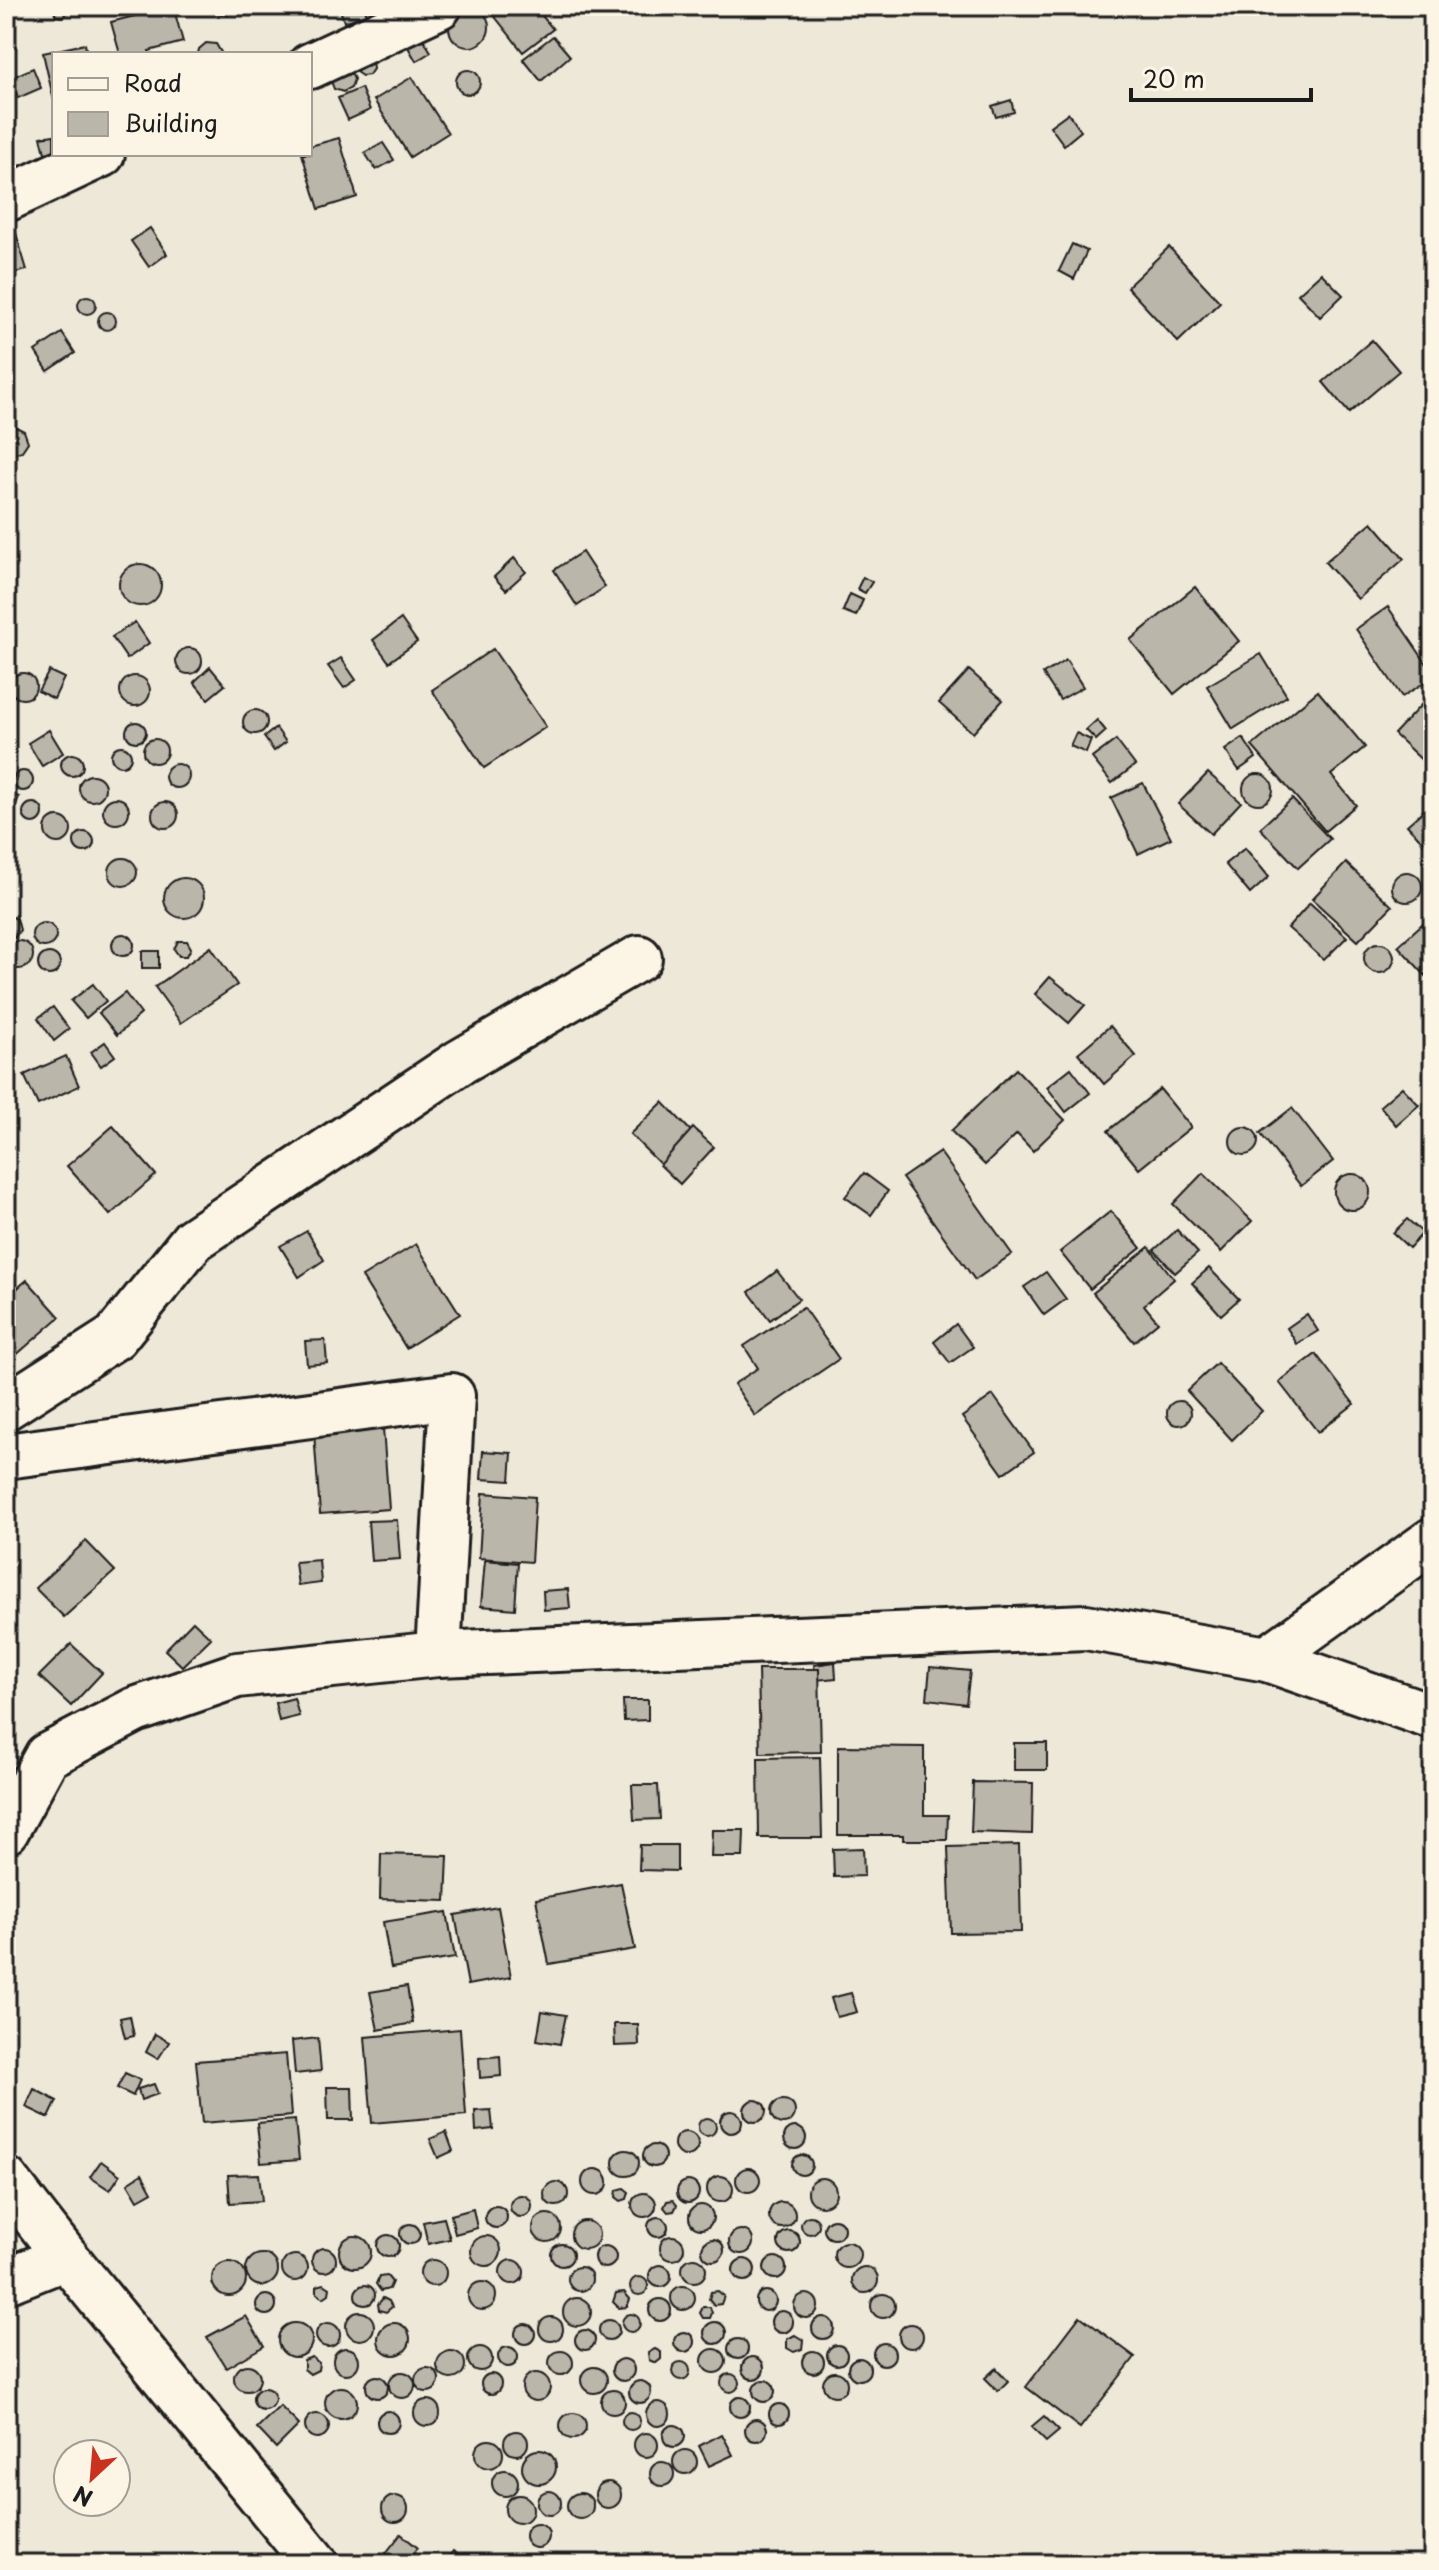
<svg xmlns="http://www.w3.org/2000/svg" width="1439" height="2570" viewBox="0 0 1439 2570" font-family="'Playpen Sans',sans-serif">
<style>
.building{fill:#bab6aa;stroke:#1c1c1c;stroke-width:2}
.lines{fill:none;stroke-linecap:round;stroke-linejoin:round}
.minor-casing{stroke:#1c1c1c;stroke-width:50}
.minor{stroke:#fcf5e5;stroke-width:44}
</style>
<rect width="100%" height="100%" fill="#eee8d9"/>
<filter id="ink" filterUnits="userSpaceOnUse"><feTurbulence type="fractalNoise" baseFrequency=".0125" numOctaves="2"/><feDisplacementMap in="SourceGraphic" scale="16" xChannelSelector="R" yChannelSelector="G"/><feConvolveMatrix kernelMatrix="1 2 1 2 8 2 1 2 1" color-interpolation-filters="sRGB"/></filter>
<g filter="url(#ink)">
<g class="building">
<path d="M57,6H65L68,12L63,17L56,16L53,9Z"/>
<path d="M173,6L183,42L149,51L150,54H120L111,22Z"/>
<path d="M205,6H229L228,15L205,12Z"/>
<path d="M339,6H364L367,14L344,22Z"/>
<path d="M501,6H534L553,29L523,52L492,13Z"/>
<circle cx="469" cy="27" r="20"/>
<path d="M553,36L570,56L541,81L523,59Z"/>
<path d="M422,37L431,52L416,61L408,47Z"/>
<path d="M206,43L216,44L222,54H198L199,49Z"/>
<path d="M85,44L87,54H54V101L43,53Z"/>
<path d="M372,61L373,69L369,75L362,76L356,72L355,66Z"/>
<path d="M33,68L41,88L18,98L10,78Z"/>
<circle cx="468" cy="82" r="12"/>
<path d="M350,71L354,79L351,88L343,92L334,89L331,81L333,72Z"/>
<path d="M412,77L448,133L410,157L374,100Z"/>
<path d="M361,88L370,110L348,120L338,98Z"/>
<path d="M1011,100L1014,112L996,117L992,106Z"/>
<path d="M1068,113L1081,131L1064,145L1050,126Z"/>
<path d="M54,135V151L45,153L41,137Z"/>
<path d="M339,138L357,197L319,209L302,154H310V146Z"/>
<path d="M383,143L394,160L376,170L365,153Z"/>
<path d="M150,228L167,254L149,267L131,241Z"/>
<path d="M15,230L27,270L6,275V233Z"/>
<path d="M1072,244L1087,251L1074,279L1059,271Z"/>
<path d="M1169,247L1220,302L1178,342L1127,287Z"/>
<path d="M1321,273L1343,295L1320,317L1298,294Z"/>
<circle cx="87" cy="305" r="9"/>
<circle cx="107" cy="321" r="9"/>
<path d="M62,333L75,353L48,371L35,351Z"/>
<path d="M1372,340L1399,371L1349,413L1323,382Z"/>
<path d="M14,426L24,431L28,442L22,451L12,454L6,451V429Z"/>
<path d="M1372,522L1404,559L1358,599L1325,562Z"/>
<path d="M582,552L605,587L577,606L554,570Z"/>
<path d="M514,558L526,572L506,590L494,577Z"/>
<circle cx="140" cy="585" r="21"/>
<path d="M863,577L872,582L865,593L857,589Z"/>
<path d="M1195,587L1239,641L1174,694L1130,640Z"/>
<path d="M850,594L863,600L856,616L843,611Z"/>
<path d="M1388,607L1433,673V677L1402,697L1356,629Z"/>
<path d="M401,619L417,642L389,662L373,640Z"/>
<path d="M135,622L149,643L127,659L112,637Z"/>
<circle cx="189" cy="661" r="13"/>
<path d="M493,649L546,727L484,768L432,690Z"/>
<path d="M1261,654L1287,696L1233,729L1207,686Z"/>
<path d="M341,658L356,680L344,688L328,666Z"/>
<path d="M1066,660L1083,687L1060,700L1043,674Z"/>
<path d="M210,667L225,685L208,699L194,682Z"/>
<path d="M969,670L1003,700L973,733L939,703Z"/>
<path d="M49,671L64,678L54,699L38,691Z"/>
<circle cx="23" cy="686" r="13"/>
<circle cx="135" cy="691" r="15"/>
<path d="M1318,691L1365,747L1331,775L1356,805L1325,831L1252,746Z"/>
<path d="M1433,692V759L1427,765L1394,734Z"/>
<circle cx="255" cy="722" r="12"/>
<path d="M1097,720L1106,731L1096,740L1086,730Z"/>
<circle cx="136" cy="732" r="10"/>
<path d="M276,728L286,742L274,751L264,737Z"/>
<path d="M49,730L63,753L42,766L28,743Z"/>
<path d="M1076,733L1091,740L1086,753L1070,746Z"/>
<path d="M1243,738L1256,758L1239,770L1225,750Z"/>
<circle cx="155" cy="751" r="12"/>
<path d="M1116,740L1135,765L1112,783L1092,758Z"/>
<circle cx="121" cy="756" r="10"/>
<circle cx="72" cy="765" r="11"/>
<circle cx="177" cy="776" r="12"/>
<circle cx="23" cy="781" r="10"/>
<path d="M1208,773L1241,802L1211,834L1178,804Z"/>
<circle cx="1258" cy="789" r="15"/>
<circle cx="92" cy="788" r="13"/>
<path d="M1143,783L1171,838L1138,854L1111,798Z"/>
<path d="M6,792L19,797L8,824L6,823Z"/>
<circle cx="116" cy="811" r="13"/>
<path d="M1292,799L1330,839L1298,868L1260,828Z"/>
<path d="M1433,802V853L1407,825Z"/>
<circle cx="165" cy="815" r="13"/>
<circle cx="33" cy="813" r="10"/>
<circle cx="58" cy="830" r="13"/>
<circle cx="84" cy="842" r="10"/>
<path d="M1245,848L1269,877L1250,894L1225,864Z"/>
<circle cx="123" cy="872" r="14"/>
<path d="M1346,863L1392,906L1358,941L1312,899Z"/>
<circle cx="1407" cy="887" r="15"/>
<circle cx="184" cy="898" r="20"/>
<path d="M1310,903L1347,937L1324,960L1288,928Z"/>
<path d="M6,914L17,919L20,930L14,938L6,940Z"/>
<path d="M1433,914V970L1426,976L1398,946Z"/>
<circle cx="44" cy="935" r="12"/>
<circle cx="123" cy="945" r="11"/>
<circle cx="19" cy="955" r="14"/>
<path d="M178,941H187L191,948L187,956H179L174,949Z"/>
<circle cx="1379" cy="958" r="15"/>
<path d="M211,947L237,985L181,1023L155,987Z"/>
<rect x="142" y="951" width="17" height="17"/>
<circle cx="49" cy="964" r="11"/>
<path d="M1050,977L1085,1005L1069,1023L1035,994Z"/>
<path d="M93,984L106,1001L86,1018L71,1001Z"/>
<path d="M125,993L141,1014L117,1035L99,1013Z"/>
<path d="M53,1007L69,1029L54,1041L38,1018Z"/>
<path d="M1110,1026L1136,1056L1104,1084L1078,1053Z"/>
<path d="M105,1042L115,1056L101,1066L91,1052Z"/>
<path d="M66,1056L79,1086L38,1105L24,1075Z"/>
<path d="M1071,1068L1090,1093L1066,1112L1047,1087Z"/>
<path d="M1016,1069L1065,1120L1033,1151L1017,1134L985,1165L951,1131Z"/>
<path d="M1402,1087L1419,1105L1396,1125L1380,1106Z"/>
<path d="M1160,1089L1191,1127L1139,1169L1108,1131Z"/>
<path d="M663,1102L708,1149L676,1180L630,1134Z"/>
<path d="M1292,1108L1333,1161L1301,1186L1260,1133Z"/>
<path d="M113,1126L156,1175L110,1215L67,1166Z"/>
<circle cx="1244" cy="1141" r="14"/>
<path d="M693,1128L714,1147L680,1184L660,1165Z"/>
<path d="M940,1152L1012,1254L975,1280L902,1178Z"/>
<path d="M864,1173L888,1191L871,1215L845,1197Z"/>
<path d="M1203,1173L1252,1221L1221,1252L1173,1204Z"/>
<circle cx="1352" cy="1192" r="18"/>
<path d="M1111,1211L1141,1248L1090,1289L1060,1252Z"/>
<path d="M1407,1219L1423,1233L1409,1248L1393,1233Z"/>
<path d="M1177,1230L1198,1253L1175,1273L1154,1250Z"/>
<path d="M307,1231L324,1260L299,1277L280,1246Z"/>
<path d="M416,1244L460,1314L406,1348L362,1277Z"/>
<path d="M1149,1247L1174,1279L1144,1305L1158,1322L1134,1342L1093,1293Z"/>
<path d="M1209,1268L1239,1299L1221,1315L1192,1283Z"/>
<path d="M777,1271L799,1299L770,1320L749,1292Z"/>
<path d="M1046,1272L1066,1299L1044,1315L1024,1287Z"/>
<path d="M27,1280L60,1317L7,1363L6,1298Z"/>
<path d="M803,1307L839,1359L755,1416L734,1384L758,1368L744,1346Z"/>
<path d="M1307,1314L1318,1331L1297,1344L1287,1328Z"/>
<path d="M956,1324L973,1347L950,1363L934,1342Z"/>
<path d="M325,1340L327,1363L307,1365L305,1341Z"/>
<path d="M1316,1354L1354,1404L1318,1432L1279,1382Z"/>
<path d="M1217,1363L1262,1411L1232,1440L1187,1391Z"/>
<path d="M993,1395L1034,1452L1003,1474L962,1417Z"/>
<circle cx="1179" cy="1413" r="12"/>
<path d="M383,1428L389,1509L320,1514L314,1433Z"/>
<path d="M483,1451L512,1453L510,1481L481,1479Z"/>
<path d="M483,1493L535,1497L531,1562L479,1558Z"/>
<path d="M397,1520L400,1559L371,1561L368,1521Z"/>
<path d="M86,1541L115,1571L64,1617L35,1588Z"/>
<path d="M319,1560L321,1583L298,1586L295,1562Z"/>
<path d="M485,1560L518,1563L515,1609L481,1606Z"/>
<path d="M568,1589L570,1608L544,1610L543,1591Z"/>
<path d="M193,1621L211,1638L182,1666L165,1650Z"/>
<path d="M71,1644L102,1673L71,1706L39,1676Z"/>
<path d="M835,1662L836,1678L816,1680L814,1665Z"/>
<path d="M930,1667L970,1671L966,1704L927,1699Z"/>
<path d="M758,1669H819L821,1752L760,1753Z"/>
<path d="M294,1698L299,1716L279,1721L275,1703Z"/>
<path d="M623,1700H648V1720L624,1721Z"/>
<rect x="1014" y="1743" width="33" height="27"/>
<path d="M838,1746L924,1747V1815H948L947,1840H903V1835H838Z"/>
<path d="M820,1757L822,1838H759L758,1758Z"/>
<path d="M973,1782L1033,1783L1032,1834L971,1832Z"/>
<path d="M632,1785H658L660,1819L634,1820Z"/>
<path d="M712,1830H744L743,1857H711Z"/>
<path d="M640,1845H677V1871L639,1870Z"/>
<path d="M1019,1845L1021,1932L951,1933L948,1847Z"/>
<path d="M863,1848L864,1876L834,1877L833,1849Z"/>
<path d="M381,1854L448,1856L446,1901L380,1899Z"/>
<path d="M621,1883L635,1949L549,1964L536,1899Z"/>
<path d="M498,1907L511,1977L468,1985L455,1915Z"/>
<path d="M447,1912L455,1958L391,1968L383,1922Z"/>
<path d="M407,1986L413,2023L378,2030L370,1992Z"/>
<path d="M851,1993L857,2012L837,2017L831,1998Z"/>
<path d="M542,2011L566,2015L560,2044L537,2040Z"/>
<path d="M130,2016L134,2036L125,2038L120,2018Z"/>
<path d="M614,2024H638L639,2045L615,2046Z"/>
<path d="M460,2029L466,2115L372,2123L365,2037Z"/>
<path d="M155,2034L169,2042L158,2059L146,2052Z"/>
<path d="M318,2038L321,2071L295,2074L292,2041Z"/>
<path d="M286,2054L291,2116L202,2123L196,2061Z"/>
<path d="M500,2056L501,2076L480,2078L479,2058Z"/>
<path d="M125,2073L140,2080L133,2096L117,2088Z"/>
<path d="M154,2084L158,2094L141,2100L138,2089Z"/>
<path d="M327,2087H352L353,2120H328Z"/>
<path d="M34,2089L57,2101L49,2118L26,2107Z"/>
<circle cx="755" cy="2111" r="11"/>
<circle cx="783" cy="2112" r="12"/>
<path d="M491,2110L493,2129L476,2131L475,2111Z"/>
<circle cx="731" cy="2122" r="11"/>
<circle cx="707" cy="2127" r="9"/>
<path d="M295,2120L299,2160L261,2163L257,2123Z"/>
<circle cx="795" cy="2138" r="11"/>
<circle cx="686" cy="2144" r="12"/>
<path d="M446,2132L453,2151L438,2158L430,2139Z"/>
<circle cx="654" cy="2156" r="11"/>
<circle cx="626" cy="2163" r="13"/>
<circle cx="802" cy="2165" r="10"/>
<path d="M101,2161L120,2175L110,2190L90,2177Z"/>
<circle cx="748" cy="2180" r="12"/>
<circle cx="595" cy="2182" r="13"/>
<path d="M142,2174L152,2192L138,2200L128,2183Z"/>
<path d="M259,2174L262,2201L230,2203L228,2175Z"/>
<circle cx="720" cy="2189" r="13"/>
<circle cx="822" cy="2192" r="14"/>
<circle cx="688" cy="2192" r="11"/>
<circle cx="556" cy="2194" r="12"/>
<path d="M624,2188L629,2192L627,2199L621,2201L616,2197L617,2190Z"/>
<circle cx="644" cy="2205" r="12"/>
<circle cx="521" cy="2206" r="11"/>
<path d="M673,2200L677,2205L674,2211L668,2212L664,2207L667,2201Z"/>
<circle cx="782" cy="2215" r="13"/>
<circle cx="701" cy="2217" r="12"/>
<circle cx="496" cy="2217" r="11"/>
<path d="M473,2209L477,2228L455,2234L451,2215Z"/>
<circle cx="547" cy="2228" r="14"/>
<circle cx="810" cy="2225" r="9"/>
<circle cx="658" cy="2227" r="10"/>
<path d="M444,2218L450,2239L428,2244L423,2222Z"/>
<circle cx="834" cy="2229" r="10"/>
<circle cx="585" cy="2235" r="14"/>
<circle cx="410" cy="2234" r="10"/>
<circle cx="741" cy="2242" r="12"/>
<circle cx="789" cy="2242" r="11"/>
<circle cx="388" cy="2246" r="11"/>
<circle cx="672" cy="2248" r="12"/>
<circle cx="355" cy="2252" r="16"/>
<circle cx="486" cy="2251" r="15"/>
<circle cx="713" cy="2250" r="11"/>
<circle cx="847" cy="2255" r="13"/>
<circle cx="562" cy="2255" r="11"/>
<circle cx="605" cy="2257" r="11"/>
<circle cx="324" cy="2260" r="12"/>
<circle cx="262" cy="2270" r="16"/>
<circle cx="295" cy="2268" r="13"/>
<circle cx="775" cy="2268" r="11"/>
<circle cx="694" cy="2270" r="12"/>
<circle cx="744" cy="2270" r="11"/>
<circle cx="433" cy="2273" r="13"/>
<circle cx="512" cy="2272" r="12"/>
<circle cx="229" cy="2279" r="17"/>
<circle cx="660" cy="2276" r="11"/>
<circle cx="580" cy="2279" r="12"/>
<circle cx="865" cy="2280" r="13"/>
<path d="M387,2276L392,2282L389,2289L381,2291L376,2284L379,2277Z"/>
<circle cx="639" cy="2286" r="9"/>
<circle cx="482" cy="2296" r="14"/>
<path d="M324,2284L330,2288L329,2294L323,2298L317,2293V2286Z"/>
<circle cx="365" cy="2295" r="10"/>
<circle cx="683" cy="2298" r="12"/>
<path d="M718,2291L724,2296L721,2304L714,2305L709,2299L711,2292Z"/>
<circle cx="766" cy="2301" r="10"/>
<path d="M624,2292L630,2299L627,2307L619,2308L613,2302L616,2293Z"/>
<circle cx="883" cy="2306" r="12"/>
<circle cx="806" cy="2306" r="12"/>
<circle cx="266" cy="2305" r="10"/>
<path d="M383,2298L389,2301L392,2307L386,2312L379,2310L378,2304Z"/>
<circle cx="577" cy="2312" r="14"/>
<circle cx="660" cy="2310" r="11"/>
<path d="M703,2307H710L712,2313L710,2318H703L700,2313Z"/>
<circle cx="782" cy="2322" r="11"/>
<circle cx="360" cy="2326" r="14"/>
<circle cx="631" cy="2323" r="9"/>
<path d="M246,2316L264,2346L226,2368L207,2337Z"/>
<path d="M1080,2316L1135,2357L1080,2428L1026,2387Z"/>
<circle cx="823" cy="2328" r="11"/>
<circle cx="551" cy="2329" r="12"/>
<circle cx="609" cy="2330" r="10"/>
<circle cx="715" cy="2333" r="11"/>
<circle cx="328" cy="2335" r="12"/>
<circle cx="394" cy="2339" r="16"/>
<circle cx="295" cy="2340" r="17"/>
<circle cx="525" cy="2334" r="10"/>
<circle cx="911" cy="2336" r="12"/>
<circle cx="585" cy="2340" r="10"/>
<circle cx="684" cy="2342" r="10"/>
<path d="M795,2335L803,2340L802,2349L794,2352L787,2348V2339Z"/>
<circle cx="738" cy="2349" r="10"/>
<circle cx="884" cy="2354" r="11"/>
<circle cx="837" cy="2355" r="10"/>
<circle cx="480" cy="2359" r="12"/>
<circle cx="508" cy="2357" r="10"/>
<circle cx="346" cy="2361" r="13"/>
<circle cx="714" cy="2361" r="12"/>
<path d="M655,2349L661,2352V2359L656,2363L649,2360L648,2353Z"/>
<circle cx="813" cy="2362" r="11"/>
<circle cx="561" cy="2363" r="12"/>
<circle cx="451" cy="2365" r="14"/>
<circle cx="753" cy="2368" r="11"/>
<path d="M312,2357L319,2363L318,2370L310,2374L304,2369V2360Z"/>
<circle cx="859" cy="2369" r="11"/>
<circle cx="623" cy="2370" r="11"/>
<circle cx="681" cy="2371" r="9"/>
<circle cx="247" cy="2378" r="13"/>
<circle cx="594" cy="2380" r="13"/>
<path d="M996,2368L1008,2381L998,2391L985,2378Z"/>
<circle cx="427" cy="2380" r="12"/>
<circle cx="835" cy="2384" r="12"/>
<circle cx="402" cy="2385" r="13"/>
<circle cx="536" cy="2387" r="14"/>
<circle cx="491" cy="2384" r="10"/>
<circle cx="730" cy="2383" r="9"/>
<circle cx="377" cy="2387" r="11"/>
<circle cx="764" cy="2391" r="11"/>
<circle cx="640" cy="2392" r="11"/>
<circle cx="341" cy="2403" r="16"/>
<circle cx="264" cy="2399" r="11"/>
<circle cx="613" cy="2402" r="12"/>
<circle cx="740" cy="2407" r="10"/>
<circle cx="427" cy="2413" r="13"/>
<circle cx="658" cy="2414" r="12"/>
<circle cx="779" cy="2414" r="10"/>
<path d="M280,2406L299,2425L276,2448L257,2428Z"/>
<circle cx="388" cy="2422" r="11"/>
<circle cx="631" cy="2421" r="9"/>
<circle cx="573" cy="2426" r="13"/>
<circle cx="317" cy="2426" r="12"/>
<path d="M1044,2416L1059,2431L1046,2442L1031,2427Z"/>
<circle cx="756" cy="2430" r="11"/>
<circle cx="674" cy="2436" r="11"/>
<circle cx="516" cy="2443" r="12"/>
<circle cx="646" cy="2445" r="12"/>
<path d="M722,2434L733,2455L709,2466L699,2446Z"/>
<circle cx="489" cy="2454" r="14"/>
<circle cx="539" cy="2467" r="17"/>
<circle cx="685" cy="2462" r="12"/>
<circle cx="662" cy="2474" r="12"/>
<circle cx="505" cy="2483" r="13"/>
<circle cx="608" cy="2495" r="13"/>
<circle cx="549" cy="2503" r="12"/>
<circle cx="580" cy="2506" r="13"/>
<circle cx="519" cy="2509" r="14"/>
<circle cx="395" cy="2509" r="13"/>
<circle cx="537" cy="2536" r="12"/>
<path d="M401,2534L418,2548L405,2564H401L386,2553Z"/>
<path d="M453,2551L470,2564H444Z"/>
</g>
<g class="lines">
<g class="minor-casing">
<g id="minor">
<path d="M310,66L439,6"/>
<path d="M6,199L102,154"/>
<path d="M6,1407L115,1337L193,1240L460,1062L639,958"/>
<path d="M6,1456L452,1396L438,1654"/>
<path d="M1267,1659L1433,1540"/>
<path d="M6,1831L47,1756L135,1710L237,1675L438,1654L1086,1627L1267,1659L1433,1717"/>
<path d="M6,2180L66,2257L316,2564"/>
<path d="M6,2281L66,2257"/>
</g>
</g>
<use href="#minor" class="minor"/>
</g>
</g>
<rect width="1439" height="2570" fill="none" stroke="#fcf5e5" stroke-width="32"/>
<rect x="16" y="16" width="1407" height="2538" fill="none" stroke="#1c1c1c" stroke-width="3" filter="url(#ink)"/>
<rect x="52" y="52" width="260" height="104" fill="#fcf5e5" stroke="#a29e95" stroke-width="2"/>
<rect x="68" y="78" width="40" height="12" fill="#fcf5e5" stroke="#a29e95" stroke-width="2"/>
<text x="124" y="92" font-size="24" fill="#1c1c1c">Road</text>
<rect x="68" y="112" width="40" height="24" fill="#bab6aa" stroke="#a29e95" stroke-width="2"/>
<text x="124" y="132" font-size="24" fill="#1c1c1c">Building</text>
<g transform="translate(92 2478) rotate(206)"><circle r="38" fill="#fcf5e5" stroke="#a29e95" stroke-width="2"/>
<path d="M0-6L14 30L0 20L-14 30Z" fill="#c8321e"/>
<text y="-12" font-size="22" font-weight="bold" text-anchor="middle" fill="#1c1c1c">N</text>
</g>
<path d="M1131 88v12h180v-12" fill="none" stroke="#1c1c1c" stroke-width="4"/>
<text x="1143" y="88" font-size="24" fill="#1c1c1c" stroke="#fcf5e5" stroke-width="6" paint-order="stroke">20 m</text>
</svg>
